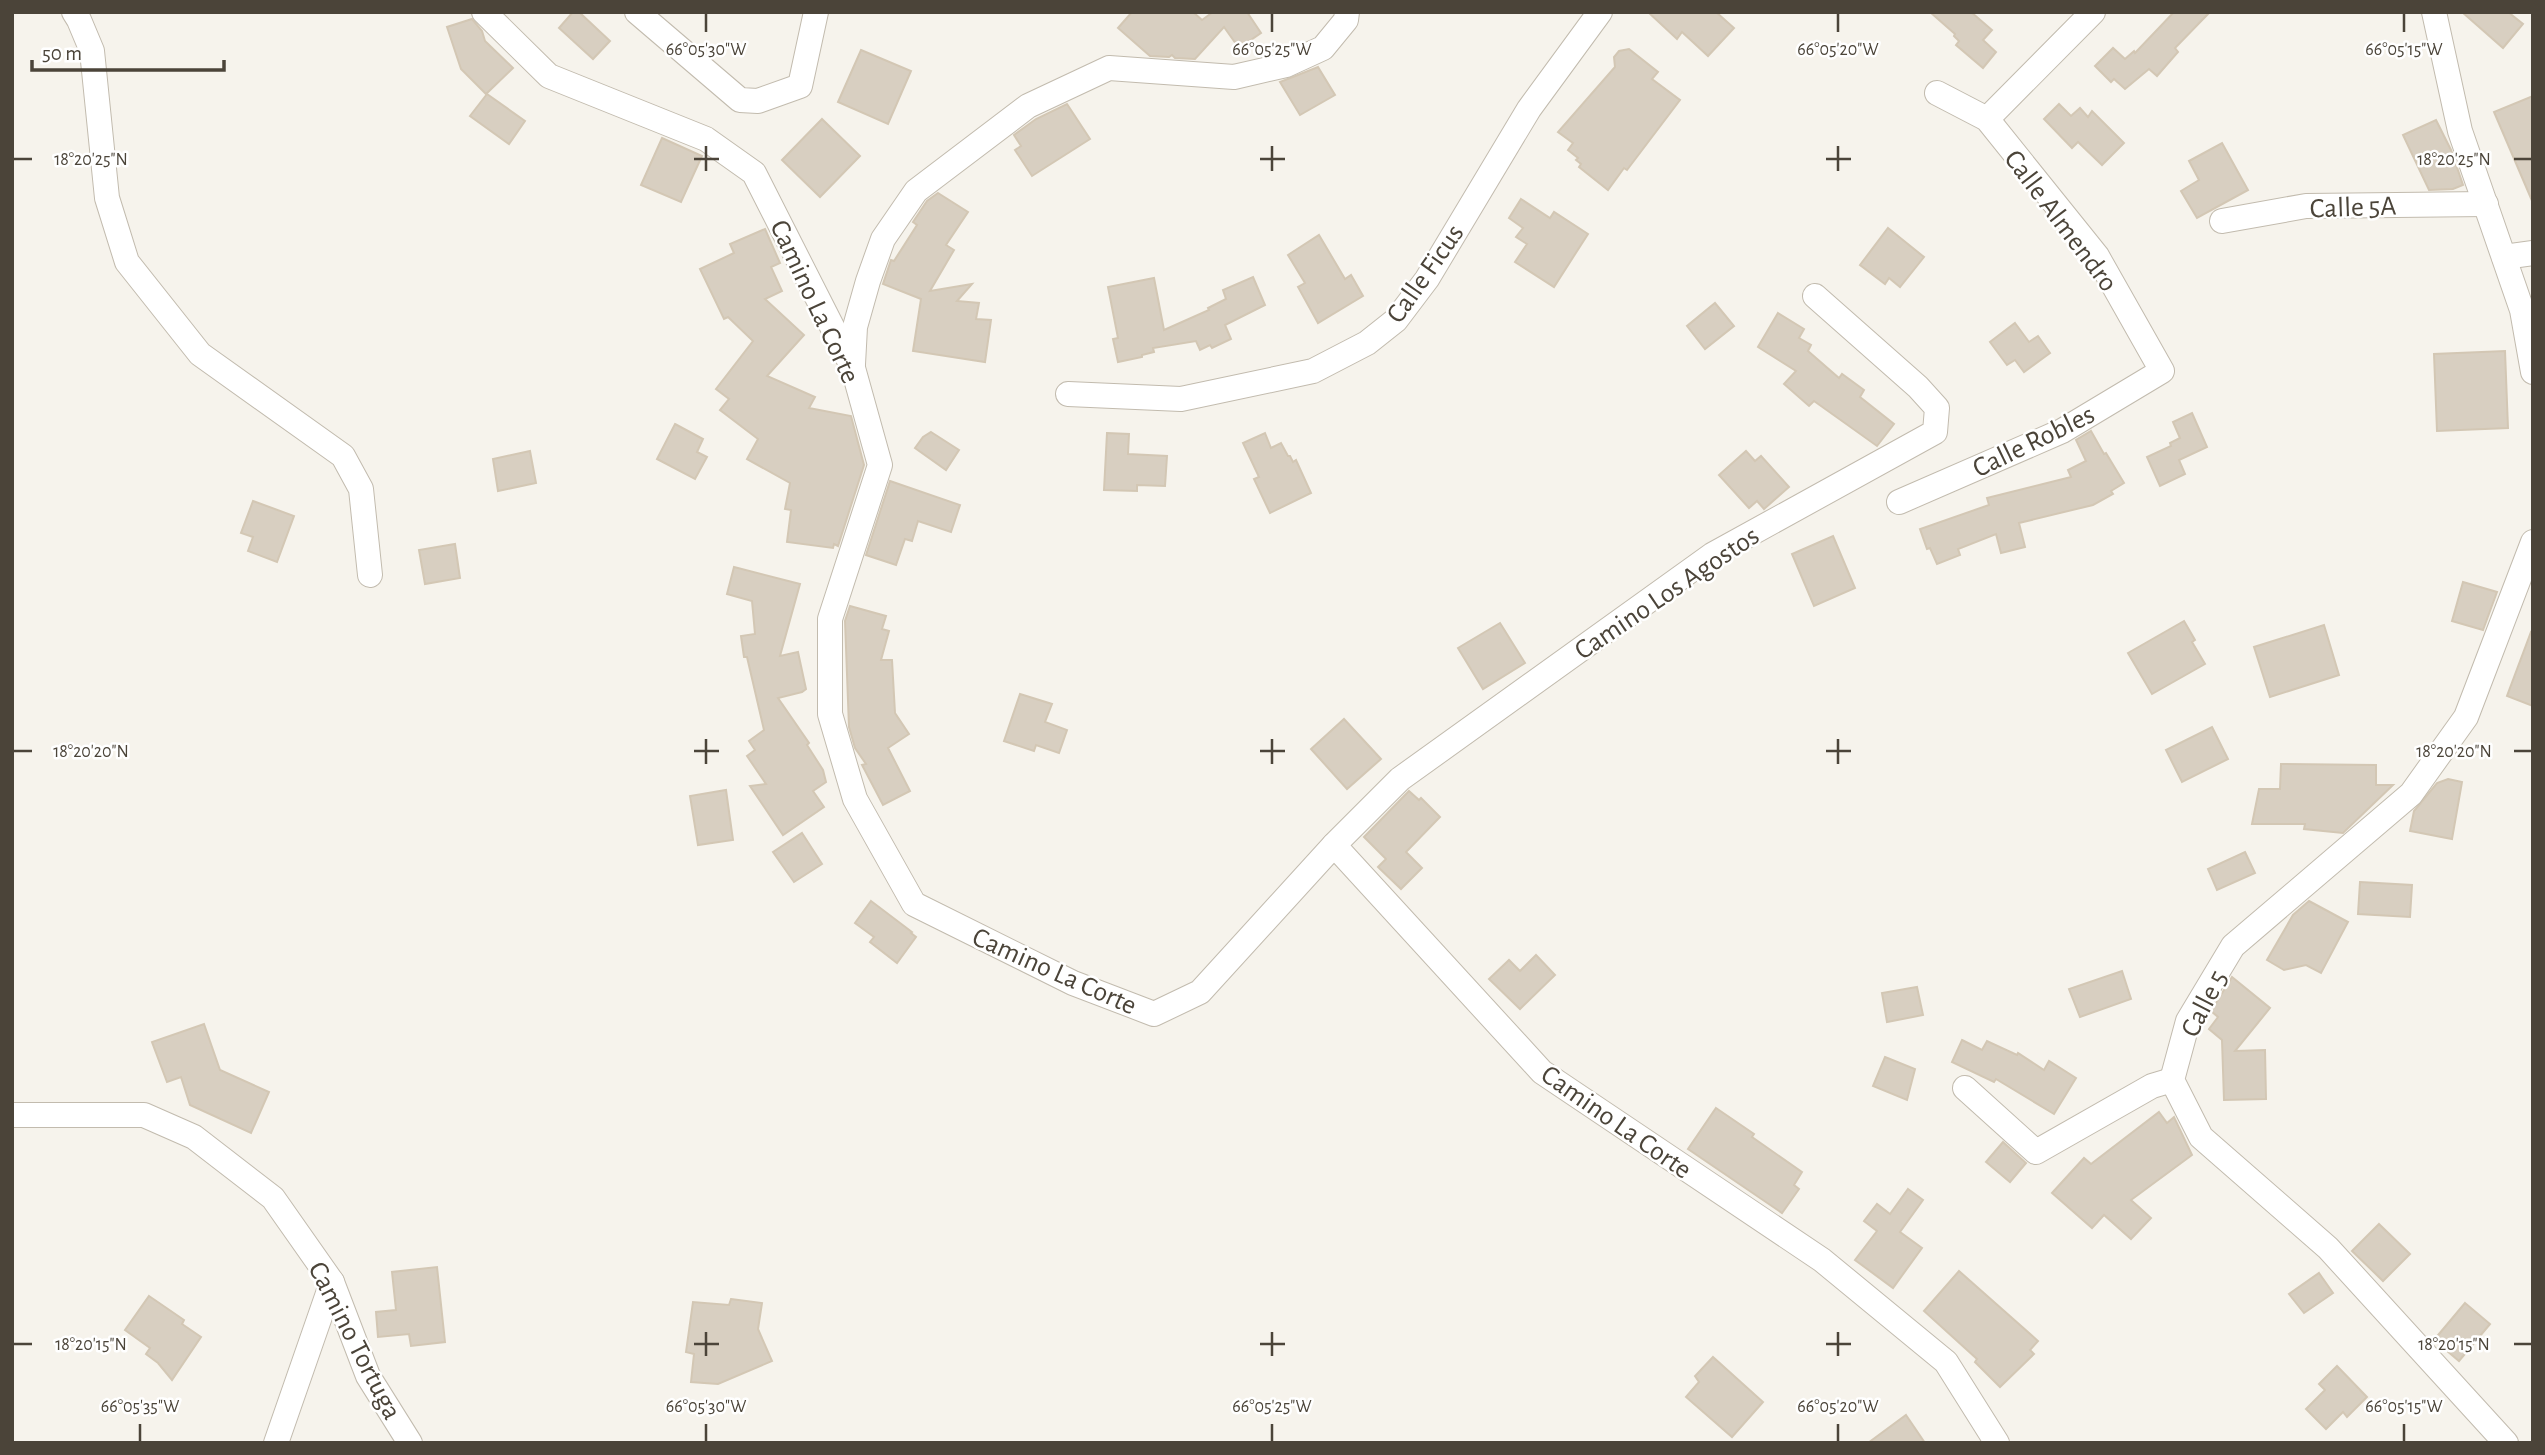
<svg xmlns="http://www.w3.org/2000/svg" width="2545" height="1455" viewBox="0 0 2545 1455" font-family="'Alegreya Sans',sans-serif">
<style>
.building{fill:#d8cfc1;stroke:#d3c7b4;stroke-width:2}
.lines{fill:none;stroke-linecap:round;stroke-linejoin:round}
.street-casing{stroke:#c2bbae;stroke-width:26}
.street{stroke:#fff;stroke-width:24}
.ticks{fill:none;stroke:#4b4439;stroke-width:2.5}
.labels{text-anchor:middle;stroke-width:5;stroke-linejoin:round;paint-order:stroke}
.street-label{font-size:28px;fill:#4b4439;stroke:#fff}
.ticks-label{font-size:18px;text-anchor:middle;fill:#4b4439;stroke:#fff;stroke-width:5;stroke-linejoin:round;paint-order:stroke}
</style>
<rect width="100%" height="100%" fill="#f6f3ec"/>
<g class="building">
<path d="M573,12H579L610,41L593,59L559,28Z"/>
<path d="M1132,12H1193L1202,20L1213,12H1247L1261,33L1239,48L1224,27L1195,59L1175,58L1172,55L1169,57L1150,56L1118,28Z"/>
<path d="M1648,12H1716L1734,28L1708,56L1682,32L1677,39Z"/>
<path d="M1930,12H1971L1992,30L1983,40L1996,52L1983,68L1956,45L1959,41L1954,36L1955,34Z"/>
<path d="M2174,12H2210L2175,48L2178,52L2157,76L2149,69L2125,89L2114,79L2111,82L2095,66L2113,48L2125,59L2134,51L2135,53Z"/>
<path d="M2462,12H2508L2523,24L2503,48Z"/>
<path d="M472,19L482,31L485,41L513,68L486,94L461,69L447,27Z"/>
<path d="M1629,49L1658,72L1652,79L1680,100L1627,170L1624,168L1608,190L1579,167L1581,164L1576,160L1578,158L1568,150L1573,143L1558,132L1615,67L1614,57L1619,51Z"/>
<path d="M861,50L911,71L888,124L838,102Z"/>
<path d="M1318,67L1335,95L1300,115L1280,82Z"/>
<path d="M487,94L525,121L509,144L470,116Z"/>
<path d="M2533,96V203L2494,112Z"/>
<path d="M1067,104L1090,139L1032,176L1015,150L1021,146L1014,135L1036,119Z"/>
<path d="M2059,104L2071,116L2080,108L2088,117L2092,111L2124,143L2102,165L2078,142L2072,148L2044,119Z"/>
<path d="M822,119L860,156L820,197L782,160Z"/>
<path d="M2436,120L2451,150L2463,185L2453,189L2429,190L2403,135Z"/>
<path d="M662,138L702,156L681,202L641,185Z"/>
<path d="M2222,143L2248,190L2197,218L2181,191L2199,180L2189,161Z"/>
<path d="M938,193L968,212L946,245L954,250L930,291L972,284L957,301L979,303L976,319L991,320L985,362L913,351L921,299L883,284L891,260L894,261L917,225L913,222L927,201Z"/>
<path d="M1521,199L1550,218L1554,212L1588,234L1554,287L1515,262L1527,244L1516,237L1523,228L1509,218Z"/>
<path d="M1888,228L1924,257L1900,287L1889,278L1885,284L1860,265Z"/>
<path d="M765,229L780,263L771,267L782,291L765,299L804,335L767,376L815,397L809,408L851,416L864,465L838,546L834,544L833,548L787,542L791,510L785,509L790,483L747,459L758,439L720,410L729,399L716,389L753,341L728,317L724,319L700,269L734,253L730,244Z"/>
<path d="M1319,235L1345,279L1351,275L1363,296L1318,323L1298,287L1305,283L1288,255Z"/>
<path d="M1253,277L1265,305L1225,325L1231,339L1212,348L1210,345L1200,350L1196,341L1153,348L1154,352L1142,355V357L1118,362L1113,339L1118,338L1108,287L1154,278L1164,330L1209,310L1208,308L1226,299L1223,290Z"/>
<path d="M1715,303L1734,326L1705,349L1687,326Z"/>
<path d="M1778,313L1804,329L1799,338L1811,345L1808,351L1839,378L1842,374L1864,390L1860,397L1894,424L1877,446L1814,401L1809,406L1784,384L1796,371L1758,347Z"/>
<path d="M2015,323L2029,342L2038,336L2050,353L2024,372L2015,360L2007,365L1990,342Z"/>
<path d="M2505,351L2508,428L2437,431L2434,354Z"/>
<path d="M2192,413L2207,447L2179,460L2185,474L2160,486L2147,457L2171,446L2170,443L2180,438L2173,422Z"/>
<path d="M675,424L703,439L697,452L707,457L695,479L657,459Z"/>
<path d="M2091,431L2104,454L2106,453L2124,483L2111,491L2113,494L2093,505L2019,523L2025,547L2001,553L1996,534L1958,549L1960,555L1937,564L1930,548L1927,549L1920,529L1989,505L1987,498L2071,477L2068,470L2086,461L2076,440Z"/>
<path d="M931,432L959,450L946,470L915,448L923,437Z"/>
<path d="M1107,433L1129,434L1128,454L1167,456L1165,486L1137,485V491L1104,490Z"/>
<path d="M1265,433L1271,448L1281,443L1288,456H1290L1293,462L1296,460L1311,493L1270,513L1254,479L1259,477L1243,443Z"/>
<path d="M530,451L536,483L498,491L493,459Z"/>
<path d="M1746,451L1755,461L1761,456L1789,487L1764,509L1757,501L1749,508L1719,475Z"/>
<path d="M890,481L960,505L951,532L918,521L912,541L905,539L896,565L866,555Z"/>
<path d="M253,501L294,516L277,562L248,551L253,537L241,533Z"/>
<path d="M1833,536L1855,588L1814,606L1792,554Z"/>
<path d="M455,544L460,578L425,584L419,550Z"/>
<path d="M734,567L800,584L780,656L798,652L806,689L802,692L778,698L809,743L807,745L823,770L826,782L813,791L824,807L783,835L750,786L766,784L747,756L755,750L749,741L764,730L747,657H744L741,636L755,634L752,601L727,594Z"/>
<path d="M2463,582L2497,592L2483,630L2452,621Z"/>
<path d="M850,606L886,616L882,629L889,631L881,660H892L895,713L909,734L888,748L910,791L883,805L862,765L866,764L855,748L849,727L845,621Z"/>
<path d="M2184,621L2195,640L2192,642L2205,664L2152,694L2128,653Z"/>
<path d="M1500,623L1525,663L1483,689L1458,648Z"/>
<path d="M2324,625L2339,675L2270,697L2254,647Z"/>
<path d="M2531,632L2533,633V706L2507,696Z"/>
<path d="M1020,694L1052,704L1045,722L1067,730L1059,753L1036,745L1034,751L1004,741Z"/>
<path d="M1344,719L1381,759L1347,789L1311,749Z"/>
<path d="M2212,727L2228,759L2182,782L2166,750Z"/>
<path d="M2281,764L2376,765V785H2393L2343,833L2304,829L2305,824H2252L2259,789H2280Z"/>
<path d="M2448,779L2462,782L2452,839L2410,831L2414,811L2437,783Z"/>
<path d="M726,790L733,840L698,845L690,796Z"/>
<path d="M1409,791L1419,800L1421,798L1440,817L1406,852L1422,868L1401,889L1378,867L1386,859L1364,837Z"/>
<path d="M802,833L822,864L794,882L773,852Z"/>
<path d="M2245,852L2255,873L2217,890L2208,869Z"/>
<path d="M2360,882L2412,885L2410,917L2358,914Z"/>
<path d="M871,901L912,932L911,933L916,937L897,963L870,942L874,937L855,923Z"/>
<path d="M2309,901L2348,922L2321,973L2306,965L2284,970L2267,960L2293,915Z"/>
<path d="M1536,955L1555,975L1520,1009L1489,979L1509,960L1520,971Z"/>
<path d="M2122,971L2131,999L2080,1017L2069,989Z"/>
<path d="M2232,977L2270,1008L2235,1051L2265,1050L2266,1099L2224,1100L2222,1040L2209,1029L2218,1017L2211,1011Z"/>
<path d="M1917,987L1923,1015L1887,1022L1882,993Z"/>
<path d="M204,1024L220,1070L269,1092L251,1133L190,1105L181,1077L167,1082L152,1042Z"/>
<path d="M1962,1040L1982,1050L1987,1041L2017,1055L2018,1053L2044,1070L2049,1061L2076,1078L2054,1114L1996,1079L1994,1082L1952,1062Z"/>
<path d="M1885,1057L1915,1069L1907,1100L1873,1086Z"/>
<path d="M1716,1108L1754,1134L1752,1137L1802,1172L1794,1185L1799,1189L1782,1213L1688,1149Z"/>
<path d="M2159,1112L2167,1123L2174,1117L2192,1155L2131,1200L2151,1218L2131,1239L2104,1215L2092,1228L2052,1193L2084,1158L2091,1164Z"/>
<path d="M2003,1142L2026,1163L2010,1182L1986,1162Z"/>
<path d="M1908,1189L1923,1200L1900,1232L1922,1248L1893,1288L1855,1260L1877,1231L1864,1221L1877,1204L1890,1214Z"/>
<path d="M2379,1224L2410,1254L2383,1281L2352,1251Z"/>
<path d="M437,1267L445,1342L411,1346L409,1334L378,1337L376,1312L396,1310L392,1272Z"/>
<path d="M1959,1271L2038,1341L2030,1350L2034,1354L2000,1387L1975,1362L1977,1359L1924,1311Z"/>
<path d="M2319,1273L2333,1293L2304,1313L2289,1294Z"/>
<path d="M149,1296L184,1320L182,1324L201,1337L172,1380L158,1363L146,1354L150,1348L125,1330Z"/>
<path d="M731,1299L762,1303L758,1329L772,1361L718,1384L691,1382L694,1354L686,1352L693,1302L729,1305Z"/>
<path d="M2465,1303L2490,1324L2459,1361L2434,1340Z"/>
<path d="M1713,1357L1763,1402L1732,1437L1686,1397L1699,1382L1695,1376Z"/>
<path d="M2337,1366L2367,1397L2347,1417L2343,1412L2326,1429L2306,1409L2325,1390L2319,1384Z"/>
<path d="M1906,1415L1925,1443H1868Z"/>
</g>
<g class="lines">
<g class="street-casing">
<g id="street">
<path d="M74,12L79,20L92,51L107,198L127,262L200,354L343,456L361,489L370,575"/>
<path d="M484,12L549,76L706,139L754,173L853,368L880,465L830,619V714L855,799L914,904L1073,983L1154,1014L1200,992L1334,845L1400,779L1712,555L1935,432L1937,408L1918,387L1815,296"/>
<path d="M637,12L740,100L758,101L800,86L816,12"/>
<path d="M2434,12L2460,131L2522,310L2533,372"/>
<path d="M1987,119L2093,12"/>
<path d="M2222,221L2306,206L2486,204"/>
<path d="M2504,257L2533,253"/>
<path d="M853,364L855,327L868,281L883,239L916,191L1028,106L1109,68L1234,77L1286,65L1323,48L1346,20L1347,12"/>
<path d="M1068,394L1181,399L1313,371L1367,343L1396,320L1427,279L1529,109L1600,12"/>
<path d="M1899,502L2062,431L2162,371L2097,256L1987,119L1937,93"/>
<path d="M1334,845L1542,1072L1822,1260L1946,1362L1997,1443"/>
<path d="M1965,1088L2036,1152L2152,1086L2172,1080"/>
<path d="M12,1115H144L194,1137L273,1198L332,1282L368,1376L410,1443"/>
<path d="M276,1443L332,1282"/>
<path d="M2506,1443L2328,1248L2201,1137L2172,1080L2188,1021L2233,946L2411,794L2466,717L2533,542"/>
</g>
</g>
<use href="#street" class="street"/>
</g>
<path class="ticks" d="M706,14V32M1272,14V32M1838,14V32M2404,14V32M706,146V171M1272,146V171M1838,146V171M14,159H32M694,159H719M1260,159H1285M1826,159H1851M2514,159H2531M706,739V764M1272,739V764M1838,739V764M14,751H32M694,751H719M1260,751H1285M1826,751H1851M2514,751H2531M706,1332V1356M1272,1332V1356M1838,1332V1356M14,1344H32M694,1344H719M1260,1344H1285M1826,1344H1851M2514,1344H2531M140,1424V1441M706,1424V1441M1272,1424V1441M1838,1424V1441M2404,1424V1441"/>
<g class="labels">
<g class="street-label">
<text transform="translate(2353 206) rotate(-2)" y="10">Calle 5A</text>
<text transform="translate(2062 220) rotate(53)" y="10">Calle Almendro</text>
<text transform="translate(1424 273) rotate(-55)" y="10">Calle Ficus</text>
<text transform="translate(816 301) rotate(65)" y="10">Camino La Corte</text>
<text transform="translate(2033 440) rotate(-26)" y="10">Calle Robles</text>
<text transform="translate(1666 592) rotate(-34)" y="10">Camino Los Agostos</text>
<text transform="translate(1055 970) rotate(24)" y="10">Camino La Corte</text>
<text transform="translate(2203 1003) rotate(-63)" y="10">Calle 5</text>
<text transform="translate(1617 1121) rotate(35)" y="10">Camino La Corte</text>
<text transform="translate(356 1340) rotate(63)" y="10">Camino Tortuga</text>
</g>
</g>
<g class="ticks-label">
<text x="706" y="55">66°05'30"W</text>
<text x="1272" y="55">66°05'25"W</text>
<text x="1838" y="55">66°05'20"W</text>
<text x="2404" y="55">66°05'15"W</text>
<text x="91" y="165">18°20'25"N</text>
<text x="2454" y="165">18°20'25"N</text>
<text x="91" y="757">18°20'20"N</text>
<text x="2454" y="757">18°20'20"N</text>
<text x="91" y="1350">18°20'15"N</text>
<text x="2454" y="1350">18°20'15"N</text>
<text x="140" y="1412">66°05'35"W</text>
<text x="706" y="1412">66°05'30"W</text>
<text x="1272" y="1412">66°05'25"W</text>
<text x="1838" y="1412">66°05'20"W</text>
<text x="2404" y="1412">66°05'15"W</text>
</g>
<rect width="2545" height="1455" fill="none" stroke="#4b4439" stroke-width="28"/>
<path d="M32 60v10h192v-10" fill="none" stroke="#4b4439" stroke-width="3.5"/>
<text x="42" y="60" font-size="21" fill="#4b4439" stroke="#ffffff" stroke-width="5" paint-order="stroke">50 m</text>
</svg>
